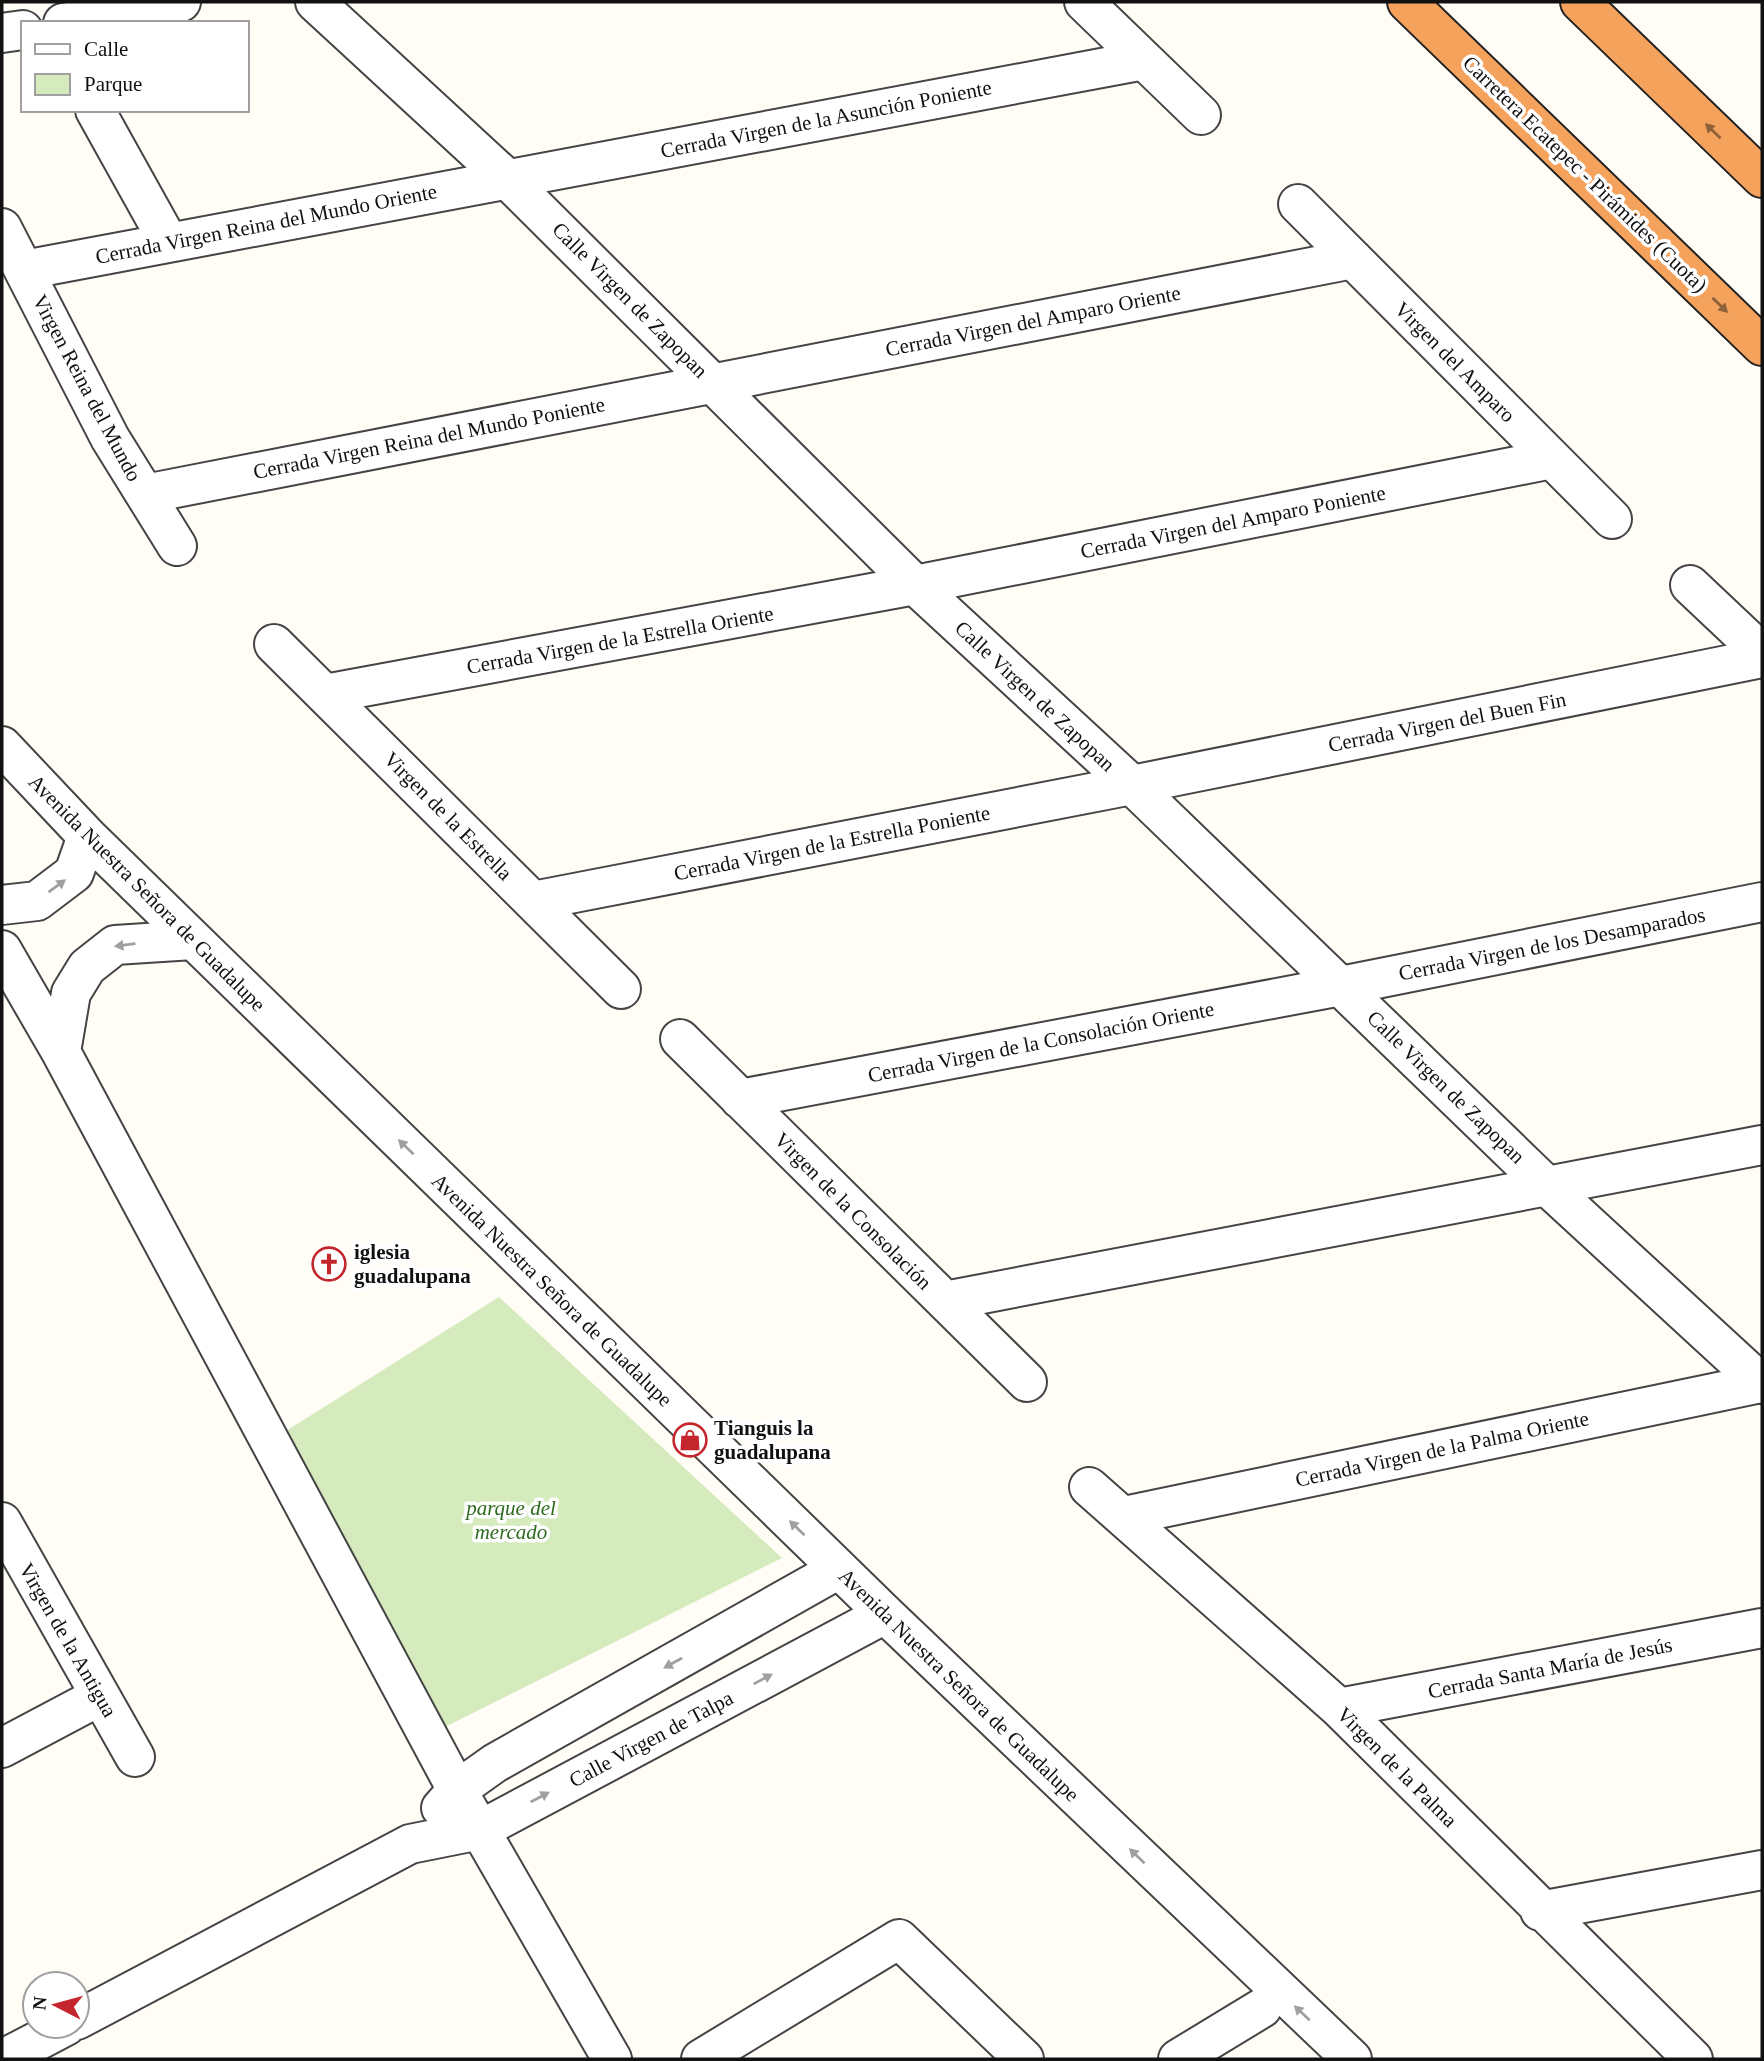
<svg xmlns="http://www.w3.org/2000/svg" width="1764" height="2061" font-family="Georgia,serif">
  <rect width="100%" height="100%" fill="#fffdf5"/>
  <path fill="#d5ebbd" d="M 499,1297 L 782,1558 L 445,1727 L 286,1431 Z"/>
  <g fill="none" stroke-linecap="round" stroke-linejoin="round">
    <defs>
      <path id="minor" d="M 315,2 L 507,179 L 915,585 L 1132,785 L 1549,1188 L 1762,1384
        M 1084,2 L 1201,115
        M 63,23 L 181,2
        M 2,33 L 23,30
        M 95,110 L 169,243
        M 1298,204 L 1612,519
        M 2,228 L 110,438 L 177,546
        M 24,270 L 1144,60
        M 145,494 L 1353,259
        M 1690,585 L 1762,653
        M 274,644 L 621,989
        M 325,694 L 915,585 L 1552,459
        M 2,746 L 87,836 L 885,1614 L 1352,2059
        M 533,901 L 1132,785 L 1762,658
        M 2,905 L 37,901 L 74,873 L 87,836
        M 2,950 L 61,1052 L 457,1790 L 612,2059
        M 680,1039 L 1027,1382
        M 61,1052 L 71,993 L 87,967 L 115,945 L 193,940
        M 740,1099 L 1341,986 L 1762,902
        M 945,1301 L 1762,1145
        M 1089,1487 L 1339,1708 L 1693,2059
        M 1124,1516 L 1761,1383
        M 2,1522 L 135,1757
        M 1339,1708 L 1762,1628
        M 2,1748 L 100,1696
        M 441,1808 L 457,1790 L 495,1763 L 839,1569
        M 1540,1911 L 1762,1870
        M 77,2020 L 410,1844 L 480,1830 L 885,1614
        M 3,2059 L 66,2026
        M 701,2059 L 899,1939 L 1024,2059
        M 1178,2059 L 1262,2008"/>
      <path id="highway" d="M 1407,2 L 1762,346
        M 1580,2 L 1762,178"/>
    </defs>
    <use href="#minor" stroke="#444" stroke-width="42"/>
    <use href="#highway" stroke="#222" stroke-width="42"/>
    <use href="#minor" stroke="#fff" stroke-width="38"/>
    <use href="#highway" stroke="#f5a25d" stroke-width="38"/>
  </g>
  <defs><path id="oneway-solid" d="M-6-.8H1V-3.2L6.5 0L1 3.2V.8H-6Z" transform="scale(1.75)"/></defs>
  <g fill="#8e613b">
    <use href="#oneway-solid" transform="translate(1713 131) rotate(-136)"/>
    <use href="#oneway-solid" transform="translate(1720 305) rotate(44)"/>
  </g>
  <g fill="#a0a0a0">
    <use href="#oneway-solid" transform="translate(57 886) rotate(-36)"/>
    <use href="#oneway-solid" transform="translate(125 945) rotate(173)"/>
    <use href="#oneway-solid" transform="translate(406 1147) rotate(-136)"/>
    <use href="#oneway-solid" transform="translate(797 1528) rotate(-136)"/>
    <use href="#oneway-solid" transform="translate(673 1663) rotate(151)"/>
    <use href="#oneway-solid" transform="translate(763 1679) rotate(-28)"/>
    <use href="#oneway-solid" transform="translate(540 1797) rotate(-28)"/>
    <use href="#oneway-solid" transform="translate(1137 1856) rotate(-136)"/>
    <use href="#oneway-solid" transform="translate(1302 2013) rotate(-137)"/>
  </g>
  <defs>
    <symbol id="church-ring" viewBox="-11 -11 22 22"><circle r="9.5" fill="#fff" stroke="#c4262e" stroke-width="1.5"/><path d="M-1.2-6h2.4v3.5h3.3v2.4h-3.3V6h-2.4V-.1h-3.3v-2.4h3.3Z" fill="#c4262e"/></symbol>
    <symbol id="shop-ring" viewBox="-11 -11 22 22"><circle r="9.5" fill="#fff" stroke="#c4262e" stroke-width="1.5"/><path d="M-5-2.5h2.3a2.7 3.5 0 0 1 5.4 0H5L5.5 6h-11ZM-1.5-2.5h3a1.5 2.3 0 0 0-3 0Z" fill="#c4262e"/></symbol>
  </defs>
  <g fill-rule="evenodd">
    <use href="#church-ring" x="310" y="1245" width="38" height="38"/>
    <use href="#shop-ring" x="671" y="1421" width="38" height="38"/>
  </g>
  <g text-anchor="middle" stroke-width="7" stroke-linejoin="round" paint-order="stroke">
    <g font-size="21" fill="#111" stroke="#fff">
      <text transform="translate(826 119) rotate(-11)" y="7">Cerrada Virgen de la Asunción Poniente</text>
      <text transform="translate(1585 174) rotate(44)" y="7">Carretera Ecatepec - Pirámides (Cuota)</text>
      <text transform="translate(266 224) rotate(-11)" y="7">Cerrada Virgen Reina del Mundo Oriente</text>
      <text transform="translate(630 300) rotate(45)" y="7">Calle Virgen de Zapopan</text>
      <text transform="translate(1033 321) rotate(-11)" y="7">Cerrada Virgen del Amparo Oriente</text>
      <text transform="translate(1455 362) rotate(45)" y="7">Virgen del Amparo</text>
      <text transform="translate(87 388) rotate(62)" y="7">Virgen Reina del Mundo</text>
      <text transform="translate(429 438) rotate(-11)" y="7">Cerrada Virgen Reina del Mundo Poniente</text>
      <text transform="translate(1233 522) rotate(-11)" y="7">Cerrada Virgen del Amparo Poniente</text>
      <text transform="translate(620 640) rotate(-10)" y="7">Cerrada Virgen de la Estrella Oriente</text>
      <text transform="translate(1035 696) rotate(43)" y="7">Calle Virgen de Zapopan</text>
      <text transform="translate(1447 722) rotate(-11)" y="7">Cerrada Virgen del Buen Fin</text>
      <text transform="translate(448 816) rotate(45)" y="7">Virgen de la Estrella</text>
      <text transform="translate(832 843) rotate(-11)" y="7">Cerrada Virgen de la Estrella Poniente</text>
      <text transform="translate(147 893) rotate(45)" y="7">Avenida Nuestra Señora de Guadalupe</text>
      <text transform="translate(1552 944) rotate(-11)" y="7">Cerrada Virgen de los Desamparados</text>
      <text transform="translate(1041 1042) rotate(-11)" y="7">Cerrada Virgen de la Consolación Oriente</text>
      <text transform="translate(1446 1087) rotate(44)" y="7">Calle Virgen de Zapopan</text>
      <text transform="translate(853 1211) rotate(45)" y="7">Virgen de la Consolación</text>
      <text transform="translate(552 1290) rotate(44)" y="7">Avenida Nuestra Señora de Guadalupe</text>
      <text transform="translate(1442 1449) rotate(-12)" y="7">Cerrada Virgen de la Palma Oriente</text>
      <text transform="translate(68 1640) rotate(60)" y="7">Virgen de la Antigua</text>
      <text transform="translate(1550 1668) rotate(-11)" y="7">Cerrada Santa María de Jesús</text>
      <text transform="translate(959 1685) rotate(44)" y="7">Avenida Nuestra Señora de Guadalupe</text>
      <text transform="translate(651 1739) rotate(-28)" y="7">Calle Virgen de Talpa</text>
      <text transform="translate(1397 1767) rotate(45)" y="7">Virgen de la Palma</text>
    </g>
    <g font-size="21" font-weight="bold" fill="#111" stroke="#fff" text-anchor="start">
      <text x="354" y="1259">iglesia<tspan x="354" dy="24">guadalupana</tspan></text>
      <text x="714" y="1435">Tianguis la<tspan x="714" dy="24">guadalupana</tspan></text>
    </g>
    <g font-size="21" font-style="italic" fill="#2f6b1f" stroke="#fff">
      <text x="511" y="1515">parque del<tspan x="511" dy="24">mercado</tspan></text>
    </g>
  </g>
  <rect width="1764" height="2061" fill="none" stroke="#111111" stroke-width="7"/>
  <rect x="21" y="21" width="228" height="91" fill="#ffffff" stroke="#a0a0a0" stroke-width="2"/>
  <rect x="35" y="44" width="35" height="10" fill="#ffffff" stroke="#a0a0a0" stroke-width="2"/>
  <text x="84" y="56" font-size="21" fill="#111111">Calle</text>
  <rect x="35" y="74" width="35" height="21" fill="#d5ebbd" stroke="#a0a0a0" stroke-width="2"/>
  <text x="84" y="91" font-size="21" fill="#111111">Parque</text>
  <g transform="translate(56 2005) rotate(276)"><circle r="33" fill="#ffffff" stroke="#a0a0a0" stroke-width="2"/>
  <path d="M0-5L12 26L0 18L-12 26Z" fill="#c4262e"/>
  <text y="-10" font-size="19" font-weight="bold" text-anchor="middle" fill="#111111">N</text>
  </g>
</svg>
